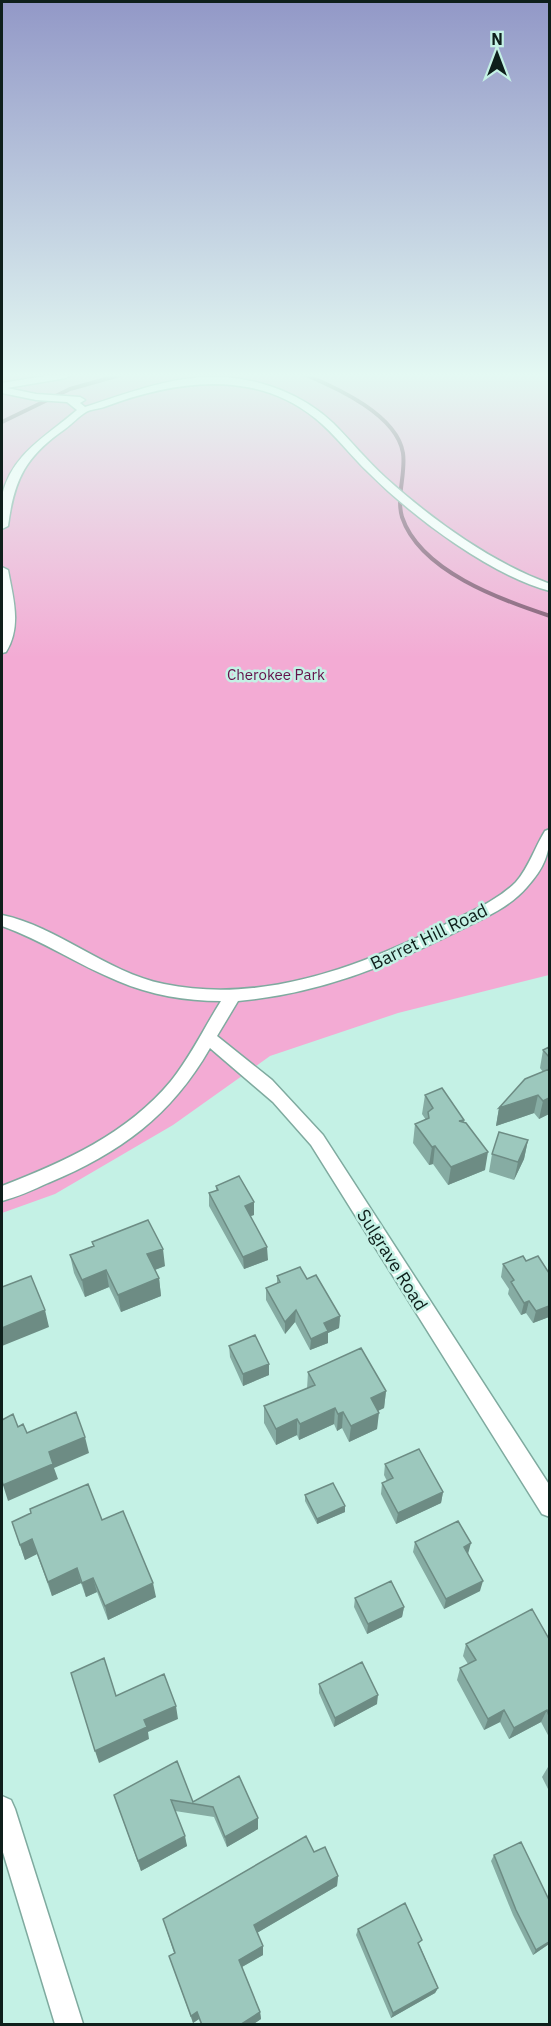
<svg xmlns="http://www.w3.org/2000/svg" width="551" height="2026" font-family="'IBM Plex Sans',sans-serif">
  <rect width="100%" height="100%" fill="#c4f1e5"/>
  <path fill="#f3abd4" d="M 2,375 L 549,375 L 549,975 L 398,1013 L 270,1056 L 173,1125 L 55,1194 L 2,1213 Z"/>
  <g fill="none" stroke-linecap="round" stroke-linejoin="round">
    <path stroke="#815671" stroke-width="4" d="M 306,375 C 337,388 397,415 403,453 C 406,474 396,496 402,517 C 420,571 501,600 550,616
      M 2,422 L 70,389 L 120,375"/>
    <defs>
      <path id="minor" d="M 51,375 L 71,375 L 66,378 L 7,388 L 36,394 L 80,397 L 85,400 L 80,403 L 85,407 C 129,393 174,375 222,377 C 262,379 303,395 333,423 C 351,441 367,461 386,478 C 434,521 489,561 550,584 L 550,591 C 490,575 413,517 369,473 C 350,455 335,434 315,418 C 253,368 173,381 104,407 C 98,409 91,409 86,412 C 79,416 72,424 65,429 C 26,456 14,479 8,526 L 2,529 C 2,519 0,507 2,496 C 11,454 47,436 77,410 L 67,402 L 36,400 L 2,393 L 2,383 Z
        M 2,567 L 8,570 C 13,598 22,626 6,652 L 2,653 Z
        M 550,829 C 550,854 544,868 527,887 C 509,908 482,919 458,931 C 388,966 317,994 238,1001 L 217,1036 L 272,1080 L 323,1135 L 550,1486 L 550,1517 L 542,1514 L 311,1145 L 273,1102 L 210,1048 C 171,1116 120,1153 48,1183 C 33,1190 17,1197 2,1201 L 2,1186 C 64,1162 127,1134 171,1081 C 191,1056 204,1028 221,1001 C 185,1001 151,995 118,981 C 78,965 42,940 2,926 L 2,915 C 59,927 105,972 164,984 C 261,1004 356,968 442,926 C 467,913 496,902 516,882 C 529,867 535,847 545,831 Z
        M 2,1796 L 11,1800 L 15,1809 L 83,2024 L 55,2024 L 2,1849 Z"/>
    </defs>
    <use href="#minor" stroke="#7faa9f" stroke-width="3"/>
    <use href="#minor" fill="#fff" fill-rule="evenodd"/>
  </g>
  <path fill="#86aca3" d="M 549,1047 L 549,1114 L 539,1119 L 534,1113 L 496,1126 L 499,1108 L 543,1072 L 540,1068 L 543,1050 Z
    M 425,1095 L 464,1120 L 464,1122 L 485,1170 L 448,1185 L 433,1164 L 429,1165 L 413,1143 L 415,1124 L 426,1120 L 422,1114 Z
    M 528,1140 L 524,1159 L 514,1180 L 489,1172 L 492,1154 Z
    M 216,1186 L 254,1215 L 250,1216 L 268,1260 L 244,1269 L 209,1206 L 209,1193 L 216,1191 Z
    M 92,1242 L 165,1266 L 155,1270 L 159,1278 L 161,1296 L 121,1312 L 109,1287 L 85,1297 L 74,1273 L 70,1255 L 93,1246 Z
    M 526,1261 L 549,1273 L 549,1318 L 549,1317 L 533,1323 L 526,1313 L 521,1315 L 508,1294 L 509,1289 L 501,1277 L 503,1264 Z
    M 277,1276 L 307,1279 L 340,1316 L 339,1328 L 328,1333 L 328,1343 L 310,1350 L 295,1322 L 285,1334 L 266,1300 L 266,1288 L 277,1284 Z
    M 229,1346 L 269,1364 L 269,1375 L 243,1386 L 230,1357 Z
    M 308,1372 L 386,1391 L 384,1408 L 378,1411 L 377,1429 L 349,1442 L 342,1428 L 337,1431 L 334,1424 L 299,1440 L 297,1435 L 276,1445 L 264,1423 L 264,1406 L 307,1389 Z
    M 385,1464 L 443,1492 L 441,1503 L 396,1524 L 381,1494 L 382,1483 L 387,1481 L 384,1475 Z
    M 305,1495 L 345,1506 L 345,1512 L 317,1524 L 305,1501 Z
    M 102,1520 L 156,1597 L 108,1620 L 97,1592 L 86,1597 L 81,1583 L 52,1596 L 37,1554 L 25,1560 L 12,1522 Z
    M 415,1542 L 468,1554 L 480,1591 L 444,1609 L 413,1552 Z
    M 355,1598 L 404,1607 L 402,1617 L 367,1634 L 354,1607 Z
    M 549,1639 L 549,1737 L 541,1722 L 509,1739 L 500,1722 L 484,1730 L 457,1680 L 460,1668 L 468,1664 L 463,1656 L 466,1644 Z
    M 319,1684 L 377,1704 L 334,1727 L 319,1693 Z
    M 549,1766 L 549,1791 L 542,1777 L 548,1767 Z
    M 239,1776 L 258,1829 L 227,1847 L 214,1817 L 175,1811 L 187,1846 L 141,1871 L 114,1795 L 193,1802 Z
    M 314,1852 L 338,1876 L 337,1886 L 257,1933 L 263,1955 L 242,1967 L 260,2012 L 261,2019 L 252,2025 L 201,2025 L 199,2019 L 193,2023 L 169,1956 L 174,1953 L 163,1919 Z
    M 494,1855 L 549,1944 L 533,1955 L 513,1915 L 491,1861 Z
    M 358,1929 L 420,1946 L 438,1988 L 435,1993 L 391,2018 L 356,1935 Z"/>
  <path fill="#6d8c84" d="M 538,1095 L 534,1113 L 496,1126 L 499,1108 Z
    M 549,1098 L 549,1114 L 539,1119 L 543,1101 Z
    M 528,1140 L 524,1159 L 514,1180 L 518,1162 Z
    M 435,1146 L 433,1164 L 429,1165 L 432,1147 Z
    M 488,1152 L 485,1170 L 448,1185 L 451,1167 Z
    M 254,1202 L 254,1215 L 245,1218 L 245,1206 Z
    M 267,1247 L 268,1260 L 244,1269 L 243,1257 Z
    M 163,1249 L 165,1266 L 149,1272 L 147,1254 Z
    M 106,1270 L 109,1287 L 85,1297 L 82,1280 Z
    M 159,1278 L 161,1296 L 121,1312 L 118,1295 Z
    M 529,1301 L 526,1313 L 521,1315 L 524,1303 Z
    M 549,1306 L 549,1317 L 533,1323 L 536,1311 Z
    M 45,1310 L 49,1327 L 2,1346 L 2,1328 Z
    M 296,1310 L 295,1322 L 285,1334 L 285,1322 Z
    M 340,1316 L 339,1328 L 328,1333 L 328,1343 L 310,1350 L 311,1339 L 324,1323 Z
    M 269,1364 L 269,1375 L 243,1386 L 243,1374 Z
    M 386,1391 L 384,1408 L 369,1415 L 371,1398 Z
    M 335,1408 L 334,1424 L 299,1440 L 300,1424 Z
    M 343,1412 L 342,1428 L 337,1431 L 338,1414 Z
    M 379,1413 L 377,1429 L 349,1442 L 351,1426 Z
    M 297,1419 L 297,1435 L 276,1445 L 276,1429 Z
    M 85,1437 L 89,1453 L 54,1468 L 58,1479 L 8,1501 L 3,1485 L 49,1452 Z
    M 443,1492 L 441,1503 L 396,1524 L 398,1513 Z
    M 345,1506 L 345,1512 L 317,1524 L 317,1519 Z
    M 32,1539 L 37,1554 L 25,1560 L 20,1545 Z
    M 471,1543 L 468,1554 L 461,1558 L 464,1547 Z
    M 77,1568 L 81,1583 L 52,1596 L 48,1582 Z
    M 93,1578 L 97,1592 L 86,1597 L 82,1583 Z
    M 483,1581 L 480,1591 L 444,1609 L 446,1599 Z
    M 153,1583 L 156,1597 L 108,1620 L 105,1606 Z
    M 404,1607 L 402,1617 L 367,1634 L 368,1624 Z
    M 378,1695 L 377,1704 L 334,1727 L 335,1718 Z
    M 176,1706 L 178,1719 L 148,1732 L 149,1739 L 99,1763 L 95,1751 L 144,1720 Z
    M 504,1710 L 500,1722 L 484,1730 L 488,1719 Z
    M 547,1710 L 541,1722 L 509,1739 L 514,1728 Z
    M 258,1818 L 258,1829 L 227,1847 L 225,1837 Z
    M 185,1836 L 187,1846 L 141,1871 L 138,1861 Z
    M 338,1876 L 337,1886 L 255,1934 L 254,1925 Z
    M 549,1942 L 549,1944 L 533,1955 L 536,1950 Z
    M 263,1946 L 263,1955 L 240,1968 L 239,1960 Z
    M 438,1988 L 435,1993 L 391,2018 L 393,2013 Z
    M 197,2012 L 199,2019 L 193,2023 L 191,2016 Z
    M 260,2012 L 261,2019 L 252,2025 L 240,2025 Z"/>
  <path fill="#9cc8bd" stroke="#6d8c84" stroke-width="1.5" d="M 549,1047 L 549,1057 L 543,1050 Z
    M 549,1069 L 549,1098 L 543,1101 L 538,1095 L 499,1108 L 525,1079 Z
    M 442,1088 L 464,1120 L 459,1121 L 466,1123 L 488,1152 L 451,1167 L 435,1146 L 432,1147 L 415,1124 L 429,1118 L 428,1112 L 433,1108 L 425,1095 Z
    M 499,1132 L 528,1140 L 518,1162 L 492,1154 Z
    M 239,1176 L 254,1202 L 245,1206 L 267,1247 L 243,1257 L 209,1193 L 218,1190 L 216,1186 Z
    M 148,1220 L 163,1249 L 147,1254 L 159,1278 L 118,1295 L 106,1270 L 82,1280 L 70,1255 L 94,1246 L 92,1242 Z
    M 523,1256 L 526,1261 L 538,1256 L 549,1273 L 549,1306 L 536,1311 L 529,1301 L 524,1303 L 511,1282 L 514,1280 L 503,1264 Z
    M 300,1267 L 307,1279 L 316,1275 L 340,1316 L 324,1323 L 328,1331 L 311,1339 L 296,1310 L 285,1322 L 266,1288 L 280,1282 L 277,1276 Z
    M 31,1276 L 45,1310 L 2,1328 L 2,1287 Z
    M 255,1335 L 269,1364 L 243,1374 L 229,1346 Z
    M 361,1348 L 386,1391 L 371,1398 L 379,1413 L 351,1426 L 343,1412 L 338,1414 L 335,1408 L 300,1424 L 297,1419 L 276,1429 L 264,1406 L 315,1385 L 308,1372 Z
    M 76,1412 L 85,1437 L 49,1452 L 53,1464 L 3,1485 L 2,1481 L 2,1420 L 13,1414 L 18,1427 L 23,1424 L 27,1433 Z
    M 419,1449 L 443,1492 L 398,1513 L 382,1483 L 393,1478 L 385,1464 Z
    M 333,1483 L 345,1506 L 317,1519 L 305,1495 Z
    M 88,1484 L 102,1520 L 123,1511 L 153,1583 L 105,1606 L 93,1578 L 82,1583 L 77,1568 L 48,1582 L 32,1539 L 20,1545 L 12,1522 L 31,1513 L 30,1509 Z
    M 458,1521 L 471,1543 L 464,1547 L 483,1581 L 446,1599 L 415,1542 Z
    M 391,1581 L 404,1607 L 368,1624 L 355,1598 Z
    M 532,1609 L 549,1639 L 549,1716 L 547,1710 L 514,1728 L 504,1710 L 488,1719 L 460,1668 L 476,1660 L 466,1644 Z
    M 104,1658 L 116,1696 L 164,1674 L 176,1706 L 144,1720 L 147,1727 L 95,1751 L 71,1673 Z
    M 362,1662 L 378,1695 L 335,1718 L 319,1684 Z
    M 177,1761 L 193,1802 L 239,1776 L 258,1818 L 225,1837 L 213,1807 L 171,1800 L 185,1836 L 138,1861 L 114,1795 Z
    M 306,1836 L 314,1852 L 325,1847 L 338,1876 L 254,1925 L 263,1946 L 239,1960 L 260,2012 L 240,2025 L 202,2025 L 197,2012 L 191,2016 L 169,1956 L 175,1953 L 163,1919 Z
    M 521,1842 L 549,1900 L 549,1942 L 536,1950 L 516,1910 L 494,1855 Z
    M 405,1903 L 422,1940 L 418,1943 L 438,1988 L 393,2013 L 358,1929 Z"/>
  <linearGradient id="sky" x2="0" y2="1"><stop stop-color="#9298c7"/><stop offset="0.57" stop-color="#e4f9f3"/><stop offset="1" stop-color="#e4f9f3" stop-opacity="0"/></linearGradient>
  <rect width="551" height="658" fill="url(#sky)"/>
  <g text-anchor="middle" stroke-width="5" stroke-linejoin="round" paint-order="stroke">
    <g font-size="15" fill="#64114a" stroke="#c4f1e5">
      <text x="276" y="680">Cherokee Park</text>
    </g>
    <g font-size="18" fill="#0e1f1b" stroke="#c4f1e5">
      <text transform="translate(429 937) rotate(-26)" y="6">Barret Hill Road</text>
      <text transform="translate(392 1260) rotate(58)" y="6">Sulgrave Road</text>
    </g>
  </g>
  <rect width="551" height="2026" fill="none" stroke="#0e1f1b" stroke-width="6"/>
  <g transform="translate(497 54)" stroke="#c4f1e5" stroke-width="4.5" paint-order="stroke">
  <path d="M0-4.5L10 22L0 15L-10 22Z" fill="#0e1f1b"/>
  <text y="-9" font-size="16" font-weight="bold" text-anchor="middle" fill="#0e1f1b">N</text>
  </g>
</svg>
